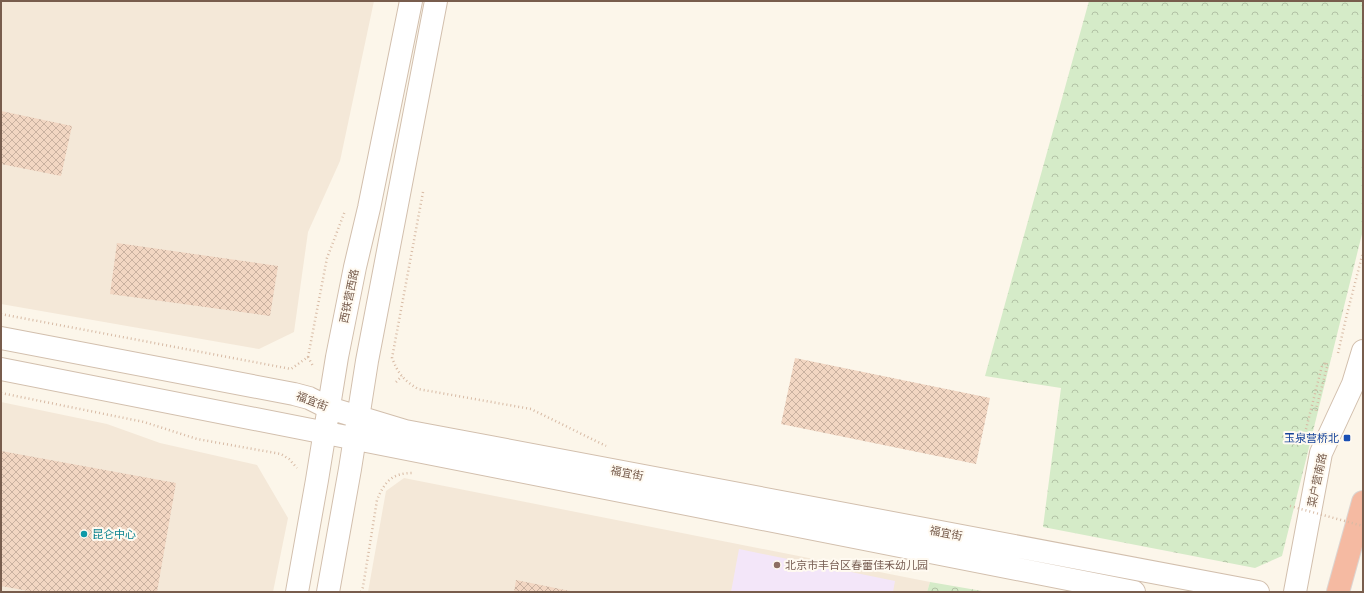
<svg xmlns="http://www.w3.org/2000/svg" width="1364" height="593" font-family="'Archivo Narrow','Noto Sans SC',sans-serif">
  <defs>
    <pattern id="park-crowns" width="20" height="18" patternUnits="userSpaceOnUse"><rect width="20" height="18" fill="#d5ebc8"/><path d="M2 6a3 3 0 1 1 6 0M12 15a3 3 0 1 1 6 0" fill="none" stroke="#b2c2a5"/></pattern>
    <pattern id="building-cross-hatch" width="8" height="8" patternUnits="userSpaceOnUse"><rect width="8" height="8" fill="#f2d6c2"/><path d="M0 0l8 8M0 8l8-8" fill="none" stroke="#c9b1a0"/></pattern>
  </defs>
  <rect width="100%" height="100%" fill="#fcf6ea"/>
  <path fill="#f4e8d8" d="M 1,1 L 374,1 L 340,161 L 308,232 L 294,332 L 259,349 L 1,304 Z
    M 1,402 L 107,424 L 160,443 L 257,465 L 288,518 L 273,592 L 1,592 Z
    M 404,478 L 930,582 L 927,592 L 368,592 L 386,491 Z"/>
  <path fill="#f3e6f9" d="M 739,549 L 895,581 L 893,592 L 731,592 Z"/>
  <path fill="url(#park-crowns)" d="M 1089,1 L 1363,1 L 1363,230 L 1282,556 L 1255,568 L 1043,527 L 1061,388 L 985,376 Z
    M 930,582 L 988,592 L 927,592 Z"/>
  <path fill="url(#building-cross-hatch)" d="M 1,111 L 72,126 L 61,176 L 1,164 Z
    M 117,243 L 278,266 L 270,316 L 110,294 Z
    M 795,358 L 990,398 L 976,464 L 781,424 Z
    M 1,451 L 176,483 L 157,592 L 34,592 L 1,586 Z
    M 516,580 L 570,591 L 570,592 L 514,592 Z"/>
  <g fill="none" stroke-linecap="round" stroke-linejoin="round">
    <defs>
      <path id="secondary" d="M 1,338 L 294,394 L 309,398 L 329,408 L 405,431 L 1258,592
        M 1,369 L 1134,592
        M 297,592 L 317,480 L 337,357 L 355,267 L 369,208 L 411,1
        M 328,592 L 350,469 L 367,361 L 436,1
        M 1295,592 L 1321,453 L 1353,384 L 1363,351"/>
      <path id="highway" d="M 1338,592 L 1363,502"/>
    </defs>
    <use href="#secondary" stroke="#d2bfad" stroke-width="24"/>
    <use href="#highway" stroke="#dcd5d1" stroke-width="24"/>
    <path stroke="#d7baa4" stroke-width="2.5" stroke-dasharray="1 3" stroke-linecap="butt" d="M 423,192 L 392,358 C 398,373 403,380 418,389 L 531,409 L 606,446
      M 1,314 L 291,369 L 308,357 L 327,258 L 345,211
      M 1338,353 L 1347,314 L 1363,252
      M 308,357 L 313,366
      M 396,382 L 402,376
      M 1,393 L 144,422 L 197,439 L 281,454 L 289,459 L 297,468
      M 1305,433 L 1322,366 L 1326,362 L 1327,367 L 1315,413
      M 361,592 L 363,587 L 377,500 C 385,481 392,473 413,473"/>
    <use href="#secondary" stroke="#fff" stroke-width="22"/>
    <use href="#highway" stroke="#f5baa2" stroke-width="22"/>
    <path stroke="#d7baa4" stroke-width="2.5" stroke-dasharray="1 3" stroke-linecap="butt" d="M 1290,506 L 1363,526"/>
  </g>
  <rect fill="#1a4fb4" stroke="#fffaf1" stroke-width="1.5" x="1343" y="434" width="8" height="8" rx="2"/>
  <circle fill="#0f9aa8" stroke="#fffaf1" stroke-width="1.5" cx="84" cy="534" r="4"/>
  <circle fill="#8d6e63" stroke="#fffaf1" stroke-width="1.5" cx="777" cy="565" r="4"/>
  <g text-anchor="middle" stroke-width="4" stroke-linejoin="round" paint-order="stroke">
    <g font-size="11" fill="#785d4d" stroke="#fffaf1">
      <text transform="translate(349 296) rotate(-78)" y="4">西铁营西路</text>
      <text transform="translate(312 401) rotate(21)" y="4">福宜街</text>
      <text transform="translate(627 473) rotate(11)" y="4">福宜街</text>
      <text transform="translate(1317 480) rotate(-78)" y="4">菜户营南路</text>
      <text transform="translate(946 533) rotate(11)" y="4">福宜街</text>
    </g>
    <g font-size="11" fill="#164399" stroke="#fffaf1" text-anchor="end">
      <text x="1339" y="442">玉泉营桥北</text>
    </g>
    <g font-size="11" fill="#0d838f" stroke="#fffaf1" text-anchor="start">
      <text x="92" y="538">昆仑中心</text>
    </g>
    <g font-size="11" fill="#785e54" stroke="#fffaf1" text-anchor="start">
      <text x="785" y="569">北京市丰台区春蕾佳禾幼儿园</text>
    </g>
  </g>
  <rect width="1364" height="593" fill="none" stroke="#785d4d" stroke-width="4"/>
</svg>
